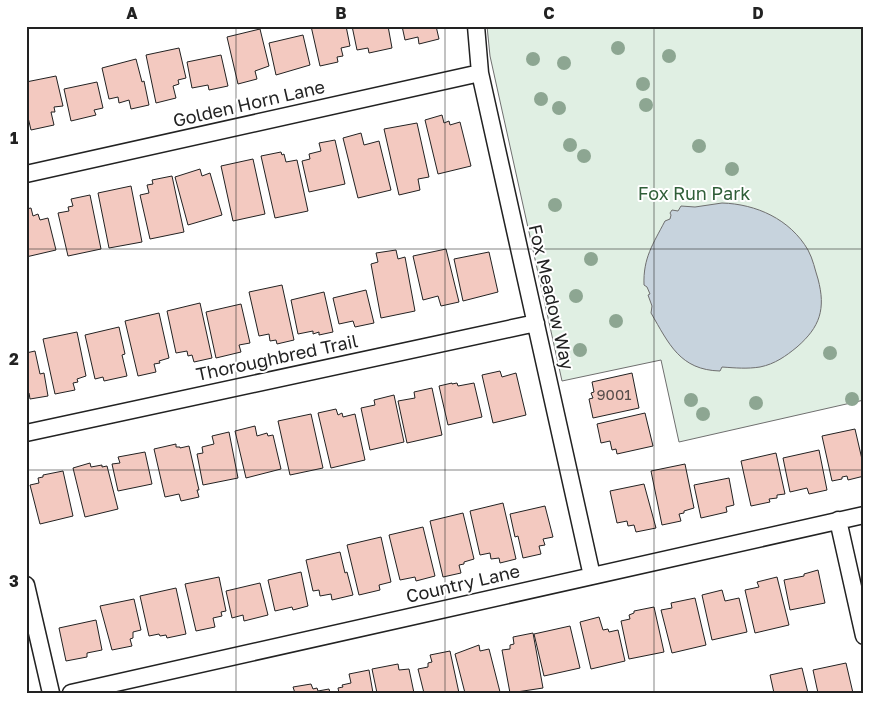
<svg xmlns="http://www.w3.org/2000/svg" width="890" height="719" font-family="'Golos Text',sans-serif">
  <rect width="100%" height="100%" fill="#fff"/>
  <path fill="#e0efe3" stroke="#6f6f6f" d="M 487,26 L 864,26 L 864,400 L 679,442 L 661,360 L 562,381 L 490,56 Z"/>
  <path fill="#c7d3dd" stroke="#6f6f6f" d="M 722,203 C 756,204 790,219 808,250 C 813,259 815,270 818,279 C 826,309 820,327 797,347 C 786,356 775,364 760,367 C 747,369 736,368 722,367 L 720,371 C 680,370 669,344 651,313 L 652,306 L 648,295 L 650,294 L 647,287 L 644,285 C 643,258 653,244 665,221 L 670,219 L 671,215 L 670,213 L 672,210 L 678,211 L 681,206 L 695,207 Z"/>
  <path fill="#f3c9c0" stroke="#222" d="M 311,26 L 346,26 L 350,46 L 341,48 L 343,56 L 337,57 L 338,62 L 320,66 Z
    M 352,26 L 388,26 L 392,48 L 369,53 L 368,48 L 357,50 Z
    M 402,26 L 436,26 L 439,39 L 419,44 L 418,37 L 405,40 Z
    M 260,29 L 269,66 L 255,71 L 257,79 L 238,84 L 227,37 Z
    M 303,35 L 310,65 L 276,75 L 269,43 Z
    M 179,48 L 186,78 L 178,80 L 179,84 L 173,86 L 176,98 L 156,103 L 146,55 Z
    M 221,55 L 228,86 L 209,90 L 208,85 L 192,88 L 187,62 Z
    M 136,59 L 142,82 L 144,81 L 149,105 L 131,109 L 129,100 L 119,103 L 118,97 L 109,99 L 102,68 Z
    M 56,76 L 63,106 L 54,107 L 55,112 L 51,112 L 54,125 L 31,130 L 26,109 L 26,82 Z
    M 97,82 L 103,108 L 94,110 L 96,115 L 71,121 L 64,89 Z
    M 442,115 L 444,123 L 449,121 L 450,125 L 460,122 L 471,166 L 438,174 L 425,120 Z
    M 417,123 L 429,177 L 418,179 L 420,190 L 399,195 L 384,129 Z
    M 361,133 L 364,145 L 379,141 L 391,190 L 358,198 L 343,138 Z
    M 335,140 L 345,184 L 309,192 L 302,161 L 310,159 L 309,154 L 321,151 L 319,143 Z
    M 281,152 L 282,155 L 284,154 L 286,162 L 297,160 L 308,211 L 275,218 L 261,156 Z
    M 253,159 L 265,214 L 233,221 L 221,166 Z
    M 200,169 L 202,176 L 210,173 L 222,215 L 188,225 L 175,177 Z
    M 172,176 L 184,232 L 150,239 L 140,195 L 149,193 L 147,185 L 153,184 L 152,180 Z
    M 131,186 L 142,242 L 109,248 L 98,193 Z
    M 90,195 L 101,249 L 68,256 L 58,213 L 69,211 L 68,207 L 73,206 L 71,199 Z
    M 31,208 L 33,216 L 38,214 L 40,220 L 48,218 L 56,250 L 26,257 L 26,209 Z
    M 446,249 L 459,302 L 441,306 L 438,296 L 423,300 L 413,256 Z
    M 396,250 L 398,259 L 405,257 L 415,311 L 381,318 L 371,264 L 378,262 L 376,253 Z
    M 489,252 L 498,292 L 463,301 L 454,259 Z
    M 282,285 L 294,340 L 277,344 L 276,340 L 270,341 L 269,334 L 259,336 L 249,292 Z
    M 366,290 L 374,323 L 355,327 L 353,321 L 339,324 L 333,298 Z
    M 324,292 L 333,332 L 319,335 L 319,332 L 313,334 L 313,331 L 298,334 L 291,300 Z
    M 200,303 L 212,358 L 194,362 L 192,355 L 188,356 L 187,351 L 176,353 L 167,311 Z
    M 241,304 L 250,343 L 239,345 L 241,352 L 216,358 L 206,312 Z
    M 159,313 L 169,358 L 159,361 L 160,363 L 154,364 L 156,372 L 138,376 L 125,321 Z
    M 119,327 L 125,354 L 122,355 L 127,376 L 104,381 L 103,377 L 95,379 L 85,335 Z
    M 77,332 L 86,376 L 77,379 L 78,382 L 73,383 L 75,390 L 55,394 L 43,339 Z
    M 35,351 L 40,374 L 44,373 L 48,396 L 30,399 L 29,393 L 26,393 L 26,353 Z
    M 500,371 L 502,377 L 516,373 L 526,415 L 493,423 L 482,375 Z
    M 632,373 L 639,408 L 593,418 L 589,399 L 593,398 L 591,393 L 594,392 L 592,382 Z
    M 452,383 L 452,384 L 457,383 L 458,386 L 474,383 L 482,417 L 448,425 L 439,386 Z
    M 432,388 L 442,435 L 407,443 L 398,401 L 415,398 L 414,392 Z
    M 394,395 L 404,442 L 370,450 L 361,408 L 375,405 L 374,400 Z
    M 336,409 L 338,415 L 342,413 L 343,417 L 355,414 L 365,460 L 331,468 L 318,413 Z
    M 645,413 L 653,446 L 617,454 L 616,449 L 612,450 L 610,441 L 601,443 L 597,424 Z
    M 311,414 L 323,468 L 290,475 L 278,421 Z
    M 255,426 L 257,436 L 267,433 L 268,436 L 273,435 L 281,469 L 246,478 L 235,431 Z
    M 855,429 L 864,468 L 864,476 L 848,480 L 847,476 L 842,477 L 842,479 L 832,481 L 822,436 Z
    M 229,432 L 238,478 L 203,485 L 197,454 L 203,453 L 202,447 L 214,444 L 212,436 Z
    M 176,444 L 176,447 L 180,447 L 180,448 L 189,446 L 199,490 L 197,490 L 199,497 L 181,501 L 179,494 L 165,497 L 154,449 Z
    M 819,450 L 827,490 L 809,494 L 807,488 L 790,492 L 783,458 Z
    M 145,452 L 152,484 L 118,491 L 112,464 L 120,463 L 118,457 Z
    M 776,453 L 785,494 L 777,495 L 777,498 L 769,499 L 770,502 L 751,506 L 741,461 Z
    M 90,463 L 91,467 L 102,465 L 102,467 L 107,466 L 118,509 L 85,517 L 73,468 Z
    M 685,464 L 694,508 L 684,511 L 684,513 L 679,514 L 681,521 L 662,525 L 651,471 Z
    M 63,471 L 73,516 L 40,524 L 30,485 L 39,483 L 38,478 L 43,477 L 43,475 Z
    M 729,478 L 734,505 L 726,507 L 727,512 L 701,518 L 694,485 Z
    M 644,484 L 656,528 L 636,532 L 634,525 L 628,526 L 627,521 L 617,523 L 610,491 Z
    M 503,503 L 516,559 L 500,563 L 499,558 L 491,559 L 490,553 L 480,555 L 470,511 Z
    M 545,506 L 553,537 L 543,539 L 545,545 L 539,546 L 541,554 L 523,558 L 518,536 L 515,537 L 510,514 Z
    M 463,513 L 474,559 L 464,562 L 464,564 L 459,565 L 461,573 L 443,577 L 430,521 Z
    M 423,527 L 435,576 L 416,581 L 415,577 L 400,580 L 389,535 Z
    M 381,537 L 391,582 L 379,585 L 380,590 L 359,595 L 347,545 Z
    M 340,552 L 345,573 L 347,572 L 353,595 L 332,600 L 331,594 L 320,596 L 319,590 L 313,591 L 306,560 Z
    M 818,570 L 825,603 L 790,610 L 784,580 L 804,576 L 804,574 Z
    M 301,572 L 308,606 L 293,610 L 292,607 L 275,611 L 268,580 Z
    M 219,577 L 226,611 L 221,612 L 222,616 L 213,618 L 215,627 L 196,631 L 185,584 Z
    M 777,577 L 789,625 L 755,633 L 745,590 L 759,587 L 757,582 Z
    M 260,583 L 268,615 L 244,621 L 243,615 L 232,618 L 226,591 Z
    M 176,588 L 186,634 L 167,638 L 166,635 L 160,636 L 159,634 L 149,636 L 140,596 Z
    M 722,590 L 725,601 L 739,598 L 747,632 L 712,640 L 702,595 Z
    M 695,598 L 706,645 L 672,653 L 661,610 L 672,608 L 671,603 Z
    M 134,599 L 141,630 L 133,632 L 133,638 L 130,639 L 132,646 L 112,650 L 100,606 Z
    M 654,607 L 664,652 L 629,659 L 621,621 L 630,619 L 629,615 L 634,613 L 634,611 Z
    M 599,617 L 603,630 L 608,629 L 609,632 L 618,630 L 625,661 L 591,669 L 580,622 Z
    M 96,620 L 102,650 L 87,653 L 87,657 L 66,661 L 59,628 Z
    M 570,626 L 580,668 L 544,676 L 534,634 Z
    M 533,633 L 543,688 L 510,693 L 502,650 L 510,649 L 510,645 L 514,644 L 513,637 Z
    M 479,645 L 480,651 L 489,649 L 500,692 L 465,693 L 455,654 Z
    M 450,651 L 459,693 L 424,693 L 418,669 L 428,667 L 428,663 L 432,662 L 430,655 Z
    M 846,663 L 853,693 L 818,693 L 813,670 Z
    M 398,664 L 399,670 L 409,669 L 414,693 L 377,693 L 372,669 Z
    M 802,668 L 808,693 L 774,693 L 770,675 Z
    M 369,670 L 373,693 L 339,693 L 338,688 L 343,687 L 342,685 L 351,683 L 349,674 Z
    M 311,684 L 313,689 L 317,688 L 318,691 L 329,689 L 330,693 L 295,693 L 293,687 Z"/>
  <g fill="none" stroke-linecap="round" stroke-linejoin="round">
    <defs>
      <path id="minor" d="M 476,26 L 480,73 L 592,576
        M 26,174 L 480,73
        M 26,433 L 536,323
        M 838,520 L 864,636
        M 26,585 L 51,693
        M 71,693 L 864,515"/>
    </defs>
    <use href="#minor" stroke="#222" stroke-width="19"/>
    <use href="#minor" stroke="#fff" stroke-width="16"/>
  </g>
  <g fill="#8da692">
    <circle cx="618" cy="48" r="7"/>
    <circle cx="669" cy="56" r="7"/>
    <circle cx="533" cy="59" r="7"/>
    <circle cx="564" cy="63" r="7"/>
    <circle cx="643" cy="84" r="7"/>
    <circle cx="541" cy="99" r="7"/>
    <circle cx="646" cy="105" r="7"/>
    <circle cx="559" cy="108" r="7"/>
    <circle cx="570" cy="145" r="7"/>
    <circle cx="699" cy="146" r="7"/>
    <circle cx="584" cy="156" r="7"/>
    <circle cx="732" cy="169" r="7"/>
    <circle cx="555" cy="205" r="7"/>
    <circle cx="591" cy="259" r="7"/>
    <circle cx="576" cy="296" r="7"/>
    <circle cx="616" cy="321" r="7"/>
    <circle cx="580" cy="350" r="7"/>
    <circle cx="830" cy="353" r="7"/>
    <circle cx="852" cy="399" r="7"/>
    <circle cx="691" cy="400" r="7"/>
    <circle cx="756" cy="403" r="7"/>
    <circle cx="703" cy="414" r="7"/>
  </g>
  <path fill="none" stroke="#222" stroke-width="1" stroke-opacity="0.55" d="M 236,26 L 236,693M 445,26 L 445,693M 654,26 L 654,693M 26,249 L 864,249M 26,470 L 864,470"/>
  <g text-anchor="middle" stroke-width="4" stroke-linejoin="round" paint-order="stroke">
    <g font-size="15" fill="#564c4a">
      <text x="614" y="400">9001</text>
    </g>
    <g font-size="18" fill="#222" stroke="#fff">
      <text transform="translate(249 104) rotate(-13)" y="6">Golden Horn Lane</text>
      <text transform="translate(551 297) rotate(77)" y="6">Fox Meadow Way</text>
      <text transform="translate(277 358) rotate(-12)" y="6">Thoroughbred Trail</text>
      <text transform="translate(463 584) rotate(-13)" y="6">Country Lane</text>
    </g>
    <g font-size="18" fill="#2f5e38" stroke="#fff">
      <text x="694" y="200">Fox Run Park</text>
    </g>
  </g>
  <rect width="890" height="719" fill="none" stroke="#ffffff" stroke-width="55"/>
  <rect x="28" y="28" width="834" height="664" fill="none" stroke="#222" stroke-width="2"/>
  <g font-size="16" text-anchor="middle" font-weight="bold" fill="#222">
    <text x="132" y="19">A</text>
    <text x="341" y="19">B</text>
    <text x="549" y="19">C</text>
    <text x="758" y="19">D</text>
    <text x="14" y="144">1</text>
    <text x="14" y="365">2</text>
    <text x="14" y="587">3</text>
  </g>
</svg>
